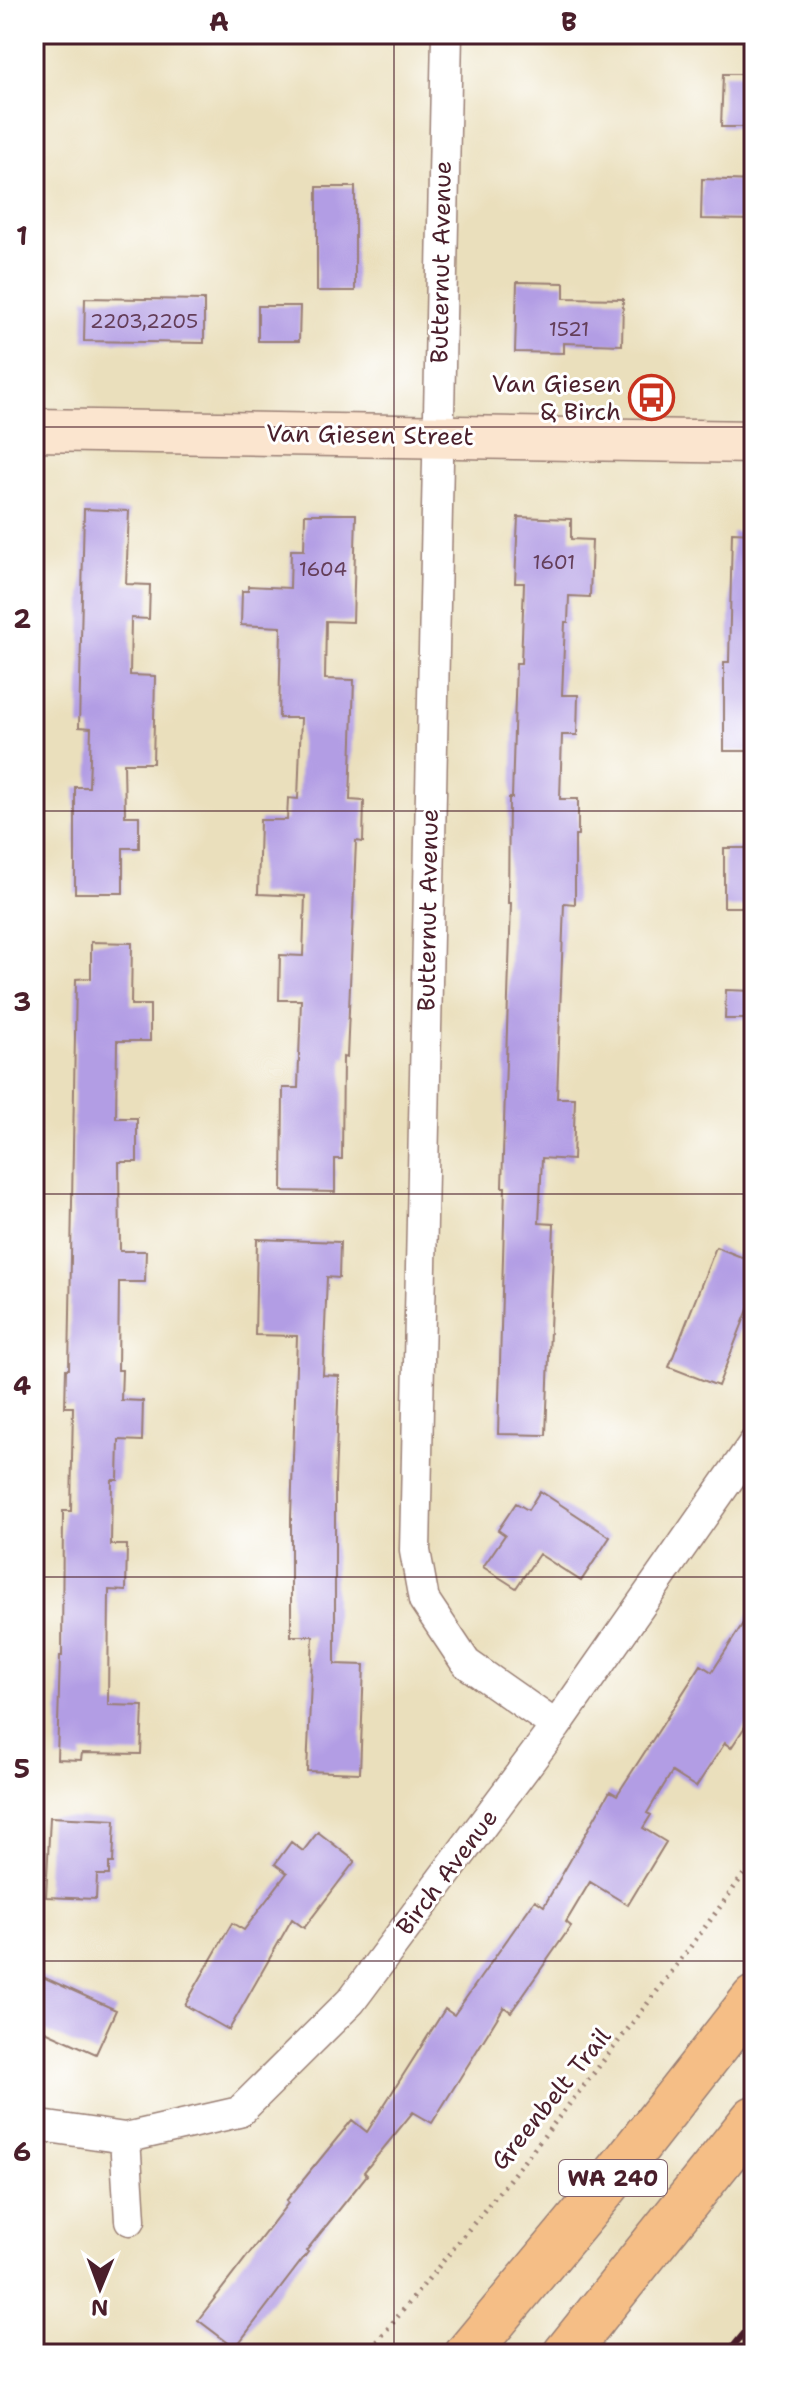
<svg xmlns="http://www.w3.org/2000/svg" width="788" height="2388" font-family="'Shantell Sans',sans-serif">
  <rect width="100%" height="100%" fill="#fff"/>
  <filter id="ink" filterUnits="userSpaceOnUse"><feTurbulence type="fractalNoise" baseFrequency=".0125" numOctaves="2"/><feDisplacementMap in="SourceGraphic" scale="16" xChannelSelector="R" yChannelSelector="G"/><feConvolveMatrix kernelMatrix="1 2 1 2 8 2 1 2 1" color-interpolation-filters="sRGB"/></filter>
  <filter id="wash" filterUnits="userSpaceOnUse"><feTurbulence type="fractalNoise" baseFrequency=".006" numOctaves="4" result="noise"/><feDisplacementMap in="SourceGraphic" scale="32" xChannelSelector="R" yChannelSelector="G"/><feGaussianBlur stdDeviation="1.8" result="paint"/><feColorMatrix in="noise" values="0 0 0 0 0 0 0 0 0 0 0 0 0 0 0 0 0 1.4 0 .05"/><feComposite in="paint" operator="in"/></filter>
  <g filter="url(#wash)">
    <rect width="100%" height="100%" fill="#eadfbc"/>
    <g id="blocks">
      <path fill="#b29de4" d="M 723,74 L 754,74 L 754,127 L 721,127 Z
        M 702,179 L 754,181 L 754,220 L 701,219 Z
        M 317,187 L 355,187 L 355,291 L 317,291 Z
        M 517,282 L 564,283 L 564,298 L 623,299 L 622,345 L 564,343 L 564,353 L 515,352 Z
        M 85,298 L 204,300 L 204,343 L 84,341 Z
        M 258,306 L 300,306 L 299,341 L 258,341 Z
        M 84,509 L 129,511 L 126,584 L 150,585 L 149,619 L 131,618 L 130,675 L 155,676 L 153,763 L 124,763 L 125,816 L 139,816 L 139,848 L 123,848 L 123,893 L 75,893 L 75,787 L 89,787 L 91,728 L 79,727 Z
        M 305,514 L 356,514 L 353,622 L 326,621 L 325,679 L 354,680 L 350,800 L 364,801 L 363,842 L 356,841 L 347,1058 L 343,1057 L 342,1159 L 335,1159 L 335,1192 L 282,1191 L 283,1088 L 298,1088 L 301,1000 L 279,1000 L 280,955 L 303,956 L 305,896 L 258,894 L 260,820 L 287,820 L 288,798 L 298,799 L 301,718 L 279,718 L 281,627 L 241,625 L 242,591 L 248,591 L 248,586 L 290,588 L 291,550 L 304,550 Z
        M 518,517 L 571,519 L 571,539 L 592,540 L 590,597 L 569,596 L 568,622 L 565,622 L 562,695 L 578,695 L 577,735 L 562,735 L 560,799 L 578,799 L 578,835 L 575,835 L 575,904 L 564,903 L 557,1098 L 575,1098 L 573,1160 L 542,1158 L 539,1223 L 554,1224 L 546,1435 L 498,1434 L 505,1187 L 502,1187 L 511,903 L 508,903 L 509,798 L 512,798 L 516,663 L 521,663 L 524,583 L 515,583 Z
        M 732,532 L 754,533 L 754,751 L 724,751 L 724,662 L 729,662 Z
        M 724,848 L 754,848 L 754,907 L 724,907 Z
        M 91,942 L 132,943 L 131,1005 L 150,1005 L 150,1041 L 117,1041 L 116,1118 L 137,1118 L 137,1162 L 119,1162 L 120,1251 L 146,1251 L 145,1282 L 119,1282 L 118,1370 L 122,1370 L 121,1400 L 143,1401 L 142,1441 L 119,1440 L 118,1480 L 112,1480 L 111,1545 L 127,1545 L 126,1591 L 109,1590 L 108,1705 L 143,1706 L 141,1754 L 82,1753 L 81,1760 L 57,1759 L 60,1656 L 62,1656 L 63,1511 L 71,1511 L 73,1407 L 65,1407 L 66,1369 L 69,1369 L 76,979 L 91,978 Z
        M 726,990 L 754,991 L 754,1019 L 725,1019 Z
        M 257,1239 L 340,1242 L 339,1278 L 327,1277 L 323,1375 L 339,1376 L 335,1482 L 335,1664 L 364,1665 L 360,1773 L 307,1771 L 313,1636 L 291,1636 L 291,1518 L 297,1336 L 255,1335 Z
        M 716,1247 L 754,1262 L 754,1294 L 718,1386 L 669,1367 Z
        M 540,1491 L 610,1537 L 581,1581 L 539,1554 L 516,1588 L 483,1567 L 505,1535 L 498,1530 L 516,1503 L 528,1510 Z
        M 754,1606 L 754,1713 L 731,1748 L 725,1743 L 696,1787 L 672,1772 L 647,1813 L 651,1815 L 643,1828 L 666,1842 L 628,1905 L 590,1882 L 566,1922 L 571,1926 L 511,2012 L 504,2007 L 432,2123 L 413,2112 L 364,2172 L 367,2175 L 306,2251 L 308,2252 L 235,2348 L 198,2320 L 288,2203 L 286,2201 L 352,2120 L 367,2132 L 445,2009 L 454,2015 L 535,1900 L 544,1906 L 610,1791 L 617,1795 L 701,1665 L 712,1672 Z
        M 50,1817 L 115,1820 L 113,1863 L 109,1863 L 109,1875 L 97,1875 L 96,1899 L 46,1897 Z
        M 318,1832 L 355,1861 L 304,1928 L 292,1919 L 229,2030 L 185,2005 L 232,1923 L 244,1930 L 287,1873 L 275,1864 L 291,1842 L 303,1851 Z
        M 34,1973 L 116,2010 L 96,2054 L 34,2026 Z"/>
    </g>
  </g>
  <g filter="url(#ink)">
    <use href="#blocks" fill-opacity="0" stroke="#9a7f74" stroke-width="2"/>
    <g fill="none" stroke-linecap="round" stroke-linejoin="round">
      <defs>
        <path id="street" d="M 447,34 L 415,1551 L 424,1600 L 466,1663 L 556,1726
          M 34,2125 L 125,2138 L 239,2112 L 351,2001 L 556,1726 L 754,1443
          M 125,2138 L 130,2220"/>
        <path id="secondary" d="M 34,430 L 754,442"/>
        <path id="highway" d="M 467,2354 L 605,2188 L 754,1998
          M 565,2354 L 754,2118"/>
      </defs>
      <use href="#street" stroke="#9a7f74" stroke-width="33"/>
      <use href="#secondary" stroke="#9a7f74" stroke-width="45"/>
      <use href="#highway" stroke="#9a7f74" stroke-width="47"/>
      <path stroke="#9a7f74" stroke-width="5" stroke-dasharray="2 6" stroke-linecap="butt" d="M 367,2354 C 500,2192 632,2030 754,1860"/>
      <use href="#street" stroke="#fff" stroke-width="30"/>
      <use href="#secondary" stroke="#fbe5cf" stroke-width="42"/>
      <use href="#highway" stroke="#f5be86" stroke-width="44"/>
      <path stroke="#4a1f2b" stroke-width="6" d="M 727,2354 L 754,2321"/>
    </g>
  </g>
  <path fill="none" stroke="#4a1f2b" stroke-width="2" stroke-opacity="0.55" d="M 394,34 L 394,2354M 34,427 L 754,427M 34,811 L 754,811M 34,1194 L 754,1194M 34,1577 L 754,1577M 34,1961 L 754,1961"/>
  <defs>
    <symbol id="bus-ring" viewBox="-11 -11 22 22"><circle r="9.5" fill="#fff" stroke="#c8321e" stroke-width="1.5"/><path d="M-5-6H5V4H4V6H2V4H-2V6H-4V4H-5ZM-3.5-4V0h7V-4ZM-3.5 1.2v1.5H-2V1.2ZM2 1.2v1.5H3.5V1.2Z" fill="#c8321e"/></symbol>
  </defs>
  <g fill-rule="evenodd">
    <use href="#bus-ring" x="626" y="372" width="51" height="51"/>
  </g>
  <g text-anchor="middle" stroke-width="6" stroke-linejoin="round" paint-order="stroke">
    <g font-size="20" fill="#643e59">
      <text x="144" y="328">2203,2205</text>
      <text x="569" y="336">1521</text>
      <text x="554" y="569">1601</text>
      <text x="323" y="576">1604</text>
    </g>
    <rect fill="#fff" stroke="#80626b" stroke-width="2" x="559" y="2160" width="108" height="36" rx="6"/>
    <g font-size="22" font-weight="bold" fill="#4a1f2b">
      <text x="613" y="2186">WA 240</text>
    </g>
    <g font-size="24" fill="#4a1f2b" stroke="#fff">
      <text transform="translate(441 262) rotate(-89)" y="8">Butternut Avenue</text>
      <text transform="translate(370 435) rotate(1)" y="8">Van Giesen Street</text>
      <text transform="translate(428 910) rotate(-89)" y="8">Butternut Avenue</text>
      <text transform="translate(447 1872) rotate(-53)" y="8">Birch Avenue</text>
      <text transform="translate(551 2099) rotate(-51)" y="8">Greenbelt Trail</text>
    </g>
    <g font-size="24" fill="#4a1f2b" stroke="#fff" text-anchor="end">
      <text x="621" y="392">Van Giesen<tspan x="621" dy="28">&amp; Birch</tspan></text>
    </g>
  </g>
  <rect width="788" height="2388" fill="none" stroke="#fff" stroke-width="88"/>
  <g transform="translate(100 2288) rotate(181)" stroke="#ffffff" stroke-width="6" paint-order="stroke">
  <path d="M0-6L14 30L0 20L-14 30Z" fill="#4a1f2b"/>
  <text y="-12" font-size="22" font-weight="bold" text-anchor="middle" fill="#4a1f2b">N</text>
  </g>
  <rect x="44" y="44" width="700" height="2300" fill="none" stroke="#4a1f2b" stroke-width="3"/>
  <g font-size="26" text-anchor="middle" font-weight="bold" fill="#4a1f2b">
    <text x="219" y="31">A</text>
    <text x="569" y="31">B</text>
    <text x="22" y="245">1</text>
    <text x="22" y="628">2</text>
    <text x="22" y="1011">3</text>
    <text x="22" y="1395">4</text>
    <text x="22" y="1778">5</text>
    <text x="22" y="2161">6</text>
  </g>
</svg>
